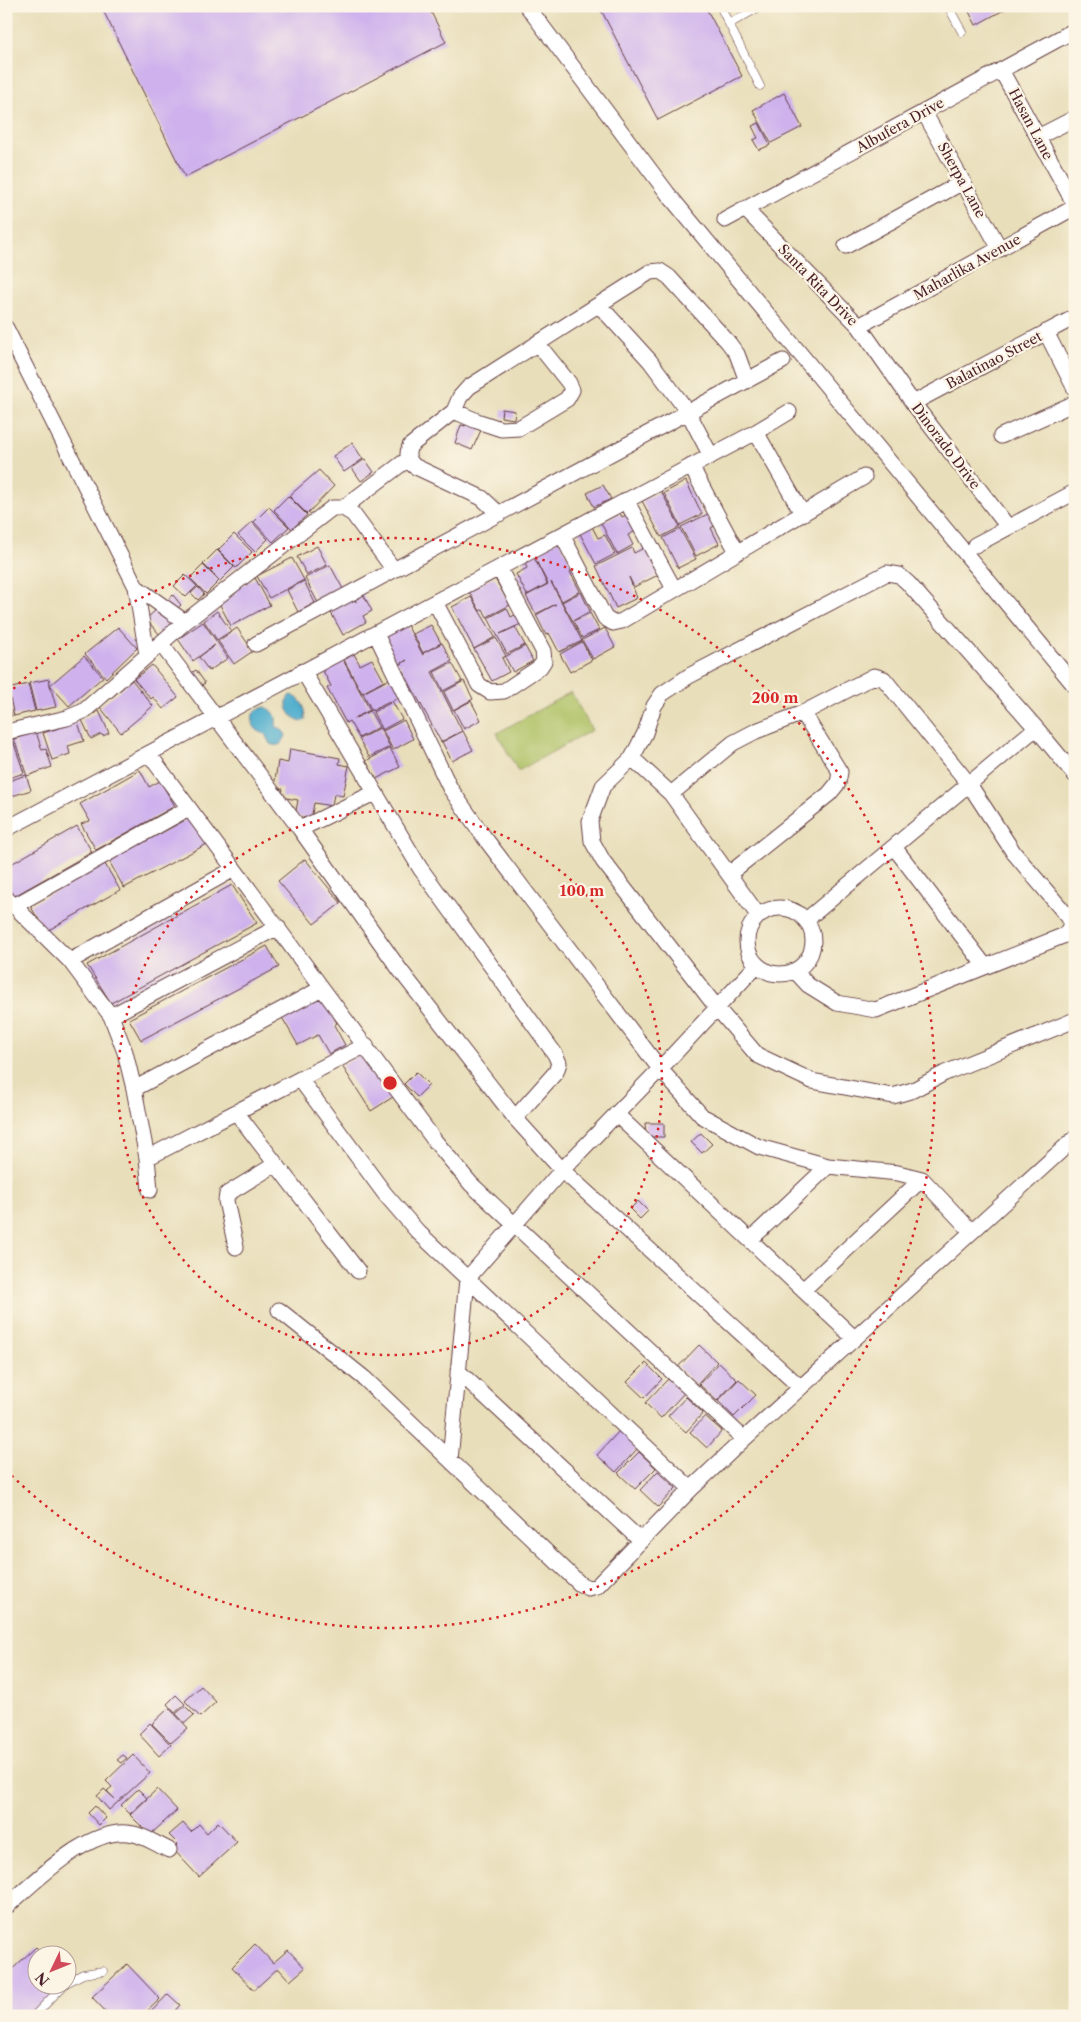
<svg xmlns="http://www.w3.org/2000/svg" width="1081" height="2022" font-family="'Libre Caslon Text',serif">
  <rect width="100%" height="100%" fill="#fcf5e5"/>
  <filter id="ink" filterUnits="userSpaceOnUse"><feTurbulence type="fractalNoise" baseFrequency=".02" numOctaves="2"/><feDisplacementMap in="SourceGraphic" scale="10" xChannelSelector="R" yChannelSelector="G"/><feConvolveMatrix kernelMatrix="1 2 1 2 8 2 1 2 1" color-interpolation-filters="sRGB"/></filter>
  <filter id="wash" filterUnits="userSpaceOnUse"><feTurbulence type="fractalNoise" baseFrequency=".0096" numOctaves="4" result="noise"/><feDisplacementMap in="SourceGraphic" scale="20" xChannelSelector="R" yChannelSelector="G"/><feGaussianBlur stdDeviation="1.12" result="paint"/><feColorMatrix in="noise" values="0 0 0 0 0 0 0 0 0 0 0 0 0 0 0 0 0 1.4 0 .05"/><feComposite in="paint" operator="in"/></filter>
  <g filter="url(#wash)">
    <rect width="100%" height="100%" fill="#e8deba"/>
    <path fill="#aec165" stroke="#7c7048" d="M 571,692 L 592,730 L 518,771 L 497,733 Z"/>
    <path fill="#4faece" stroke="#4c667c" d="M 290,695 C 300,696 308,710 305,720 L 303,721 C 291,720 282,705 290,695 Z
      M 265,707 C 275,710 277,717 276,726 L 282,730 L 286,735 C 283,743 279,748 270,744 L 265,734 C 255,731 251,725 253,714 L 257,710 Z"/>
    <g id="blocks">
      <path fill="#ceb1ed" d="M 101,6 L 428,6 L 446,42 L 185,177 Z
        M 599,6 L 705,6 L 742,76 L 658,120 Z
        M 966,6 L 1011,6 L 976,25 Z
        M 784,93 L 802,127 L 771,143 L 753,110 Z
        M 759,123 L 770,145 L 759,150 L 753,140 L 758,138 L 752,126 Z
        M 502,409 L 515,411 L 514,419 L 501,417 Z
        M 468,420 L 482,428 L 472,450 L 455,443 L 461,425 L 465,426 Z
        M 352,443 L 363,459 L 344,472 L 333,456 Z
        M 365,459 L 374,472 L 361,481 L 352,468 Z
        M 319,470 L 334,486 L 307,514 L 289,496 Z
        M 686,481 L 702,514 L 680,525 L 664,493 Z
        M 603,485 L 611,499 L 594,507 L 587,493 Z
        M 661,491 L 680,527 L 661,537 L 642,501 Z
        M 288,496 L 307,515 L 292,529 L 274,510 Z
        M 269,507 L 289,527 L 273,542 L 254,522 Z
        M 620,513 L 622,517 L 630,513 L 638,530 L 628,535 L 633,545 L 617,554 L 601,523 Z
        M 710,513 L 716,525 L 711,528 L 719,544 L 696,556 L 681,527 Z
        M 252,522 L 268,539 L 255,552 L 238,535 Z
        M 590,523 L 598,538 L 605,535 L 615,554 L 596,564 L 578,530 Z
        M 680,529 L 696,559 L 678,568 L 663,538 Z
        M 234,534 L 252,552 L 236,568 L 218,550 Z
        M 559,540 L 575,570 L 570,572 L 580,591 L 562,601 L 551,582 L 582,641 L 559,652 L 549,633 L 546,635 L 536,615 L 556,604 L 536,614 L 526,596 L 548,584 L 535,559 L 547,584 L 527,595 L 516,574 L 527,568 L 523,559 Z
        M 317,546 L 327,565 L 307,575 L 297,557 Z
        M 646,547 L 660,574 L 634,587 L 629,577 L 637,598 L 616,608 L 596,566 L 632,548 L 634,553 Z
        M 217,550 L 234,567 L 220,581 L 203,564 Z
        M 292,558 L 304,580 L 269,598 L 257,576 Z
        M 203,565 L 219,581 L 206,594 L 190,578 Z
        M 330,565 L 343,589 L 318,603 L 305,578 Z
        M 185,575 L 197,586 L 186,597 L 174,586 Z
        M 494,577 L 510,605 L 487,617 L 483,609 L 480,611 L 468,590 Z
        M 255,578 L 270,605 L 231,626 L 219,603 L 236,593 L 234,589 Z
        M 304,581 L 315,603 L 298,612 L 287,590 Z
        M 198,587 L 204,594 L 198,600 L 191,593 Z
        M 362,592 L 372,611 L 363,616 L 366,622 L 343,635 L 328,607 L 352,594 L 356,602 L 354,596 Z
        M 581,592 L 590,611 L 573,621 L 562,602 Z
        M 173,595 L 181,605 L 173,613 L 164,604 Z
        M 471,597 L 495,637 L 474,649 L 452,607 Z
        M 158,608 L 173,623 L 160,635 L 146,619 Z
        M 507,608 L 511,617 L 520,612 L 525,622 L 500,634 L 515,627 L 525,645 L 507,654 L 488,618 Z
        M 217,611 L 231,631 L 217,640 L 204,621 Z
        M 590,613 L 599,630 L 582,638 L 573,621 Z
        M 203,622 L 228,658 L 209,671 L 199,657 L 215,645 L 193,661 L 178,639 Z
        M 406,623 L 423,655 L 423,653 L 442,643 L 452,661 L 432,672 L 462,731 L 441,742 L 400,665 L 407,660 L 398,665 L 382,635 Z
        M 431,625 L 441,643 L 423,653 L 413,634 Z
        M 118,627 L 137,648 L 106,678 L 85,654 Z
        M 237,628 L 253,651 L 234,664 L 218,641 Z
        M 605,628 L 615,647 L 593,659 L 582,640 Z
        M 496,638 L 506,656 L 502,658 L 509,672 L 492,681 L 474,649 Z
        M 582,642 L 592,660 L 570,672 L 560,654 Z
        M 525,646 L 533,661 L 513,672 L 505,657 Z
        M 354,654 L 360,665 L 372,659 L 384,681 L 362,693 L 344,660 Z
        M 84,656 L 103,677 L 69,706 L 50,685 L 56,707 L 36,711 L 29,683 L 49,679 L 50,685 Z
        M 342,658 L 370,710 L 353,719 L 370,711 L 379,727 L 359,738 L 349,721 L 346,723 L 327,688 L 331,686 L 322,669 Z
        M 452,663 L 462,681 L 443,691 L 434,672 Z
        M 152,665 L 178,697 L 163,709 L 153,697 L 151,699 L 134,679 Z
        M 196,670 L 205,683 L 199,687 L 190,674 Z
        M 395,676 L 405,695 L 392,701 L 402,719 L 382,730 L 373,712 L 390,703 L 389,702 L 372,711 L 363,693 Z
        M 132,680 L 153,706 L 121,733 L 100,707 Z
        M 464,681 L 473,699 L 453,710 L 444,692 Z
        M 28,684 L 35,711 L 14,716 L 8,689 Z
        M 6,697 L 12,716 L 6,717 Z
        M 471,701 L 481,720 L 464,729 L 454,710 Z
        M 99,711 L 109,733 L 103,736 L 101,734 L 91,739 L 82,720 Z
        M 404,720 L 413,739 L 393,750 L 383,731 Z
        M 78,722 L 84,741 L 68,746 L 70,754 L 52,760 L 43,733 Z
        M 380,728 L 390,747 L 369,757 L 359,739 Z
        M 463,731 L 473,750 L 452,761 L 442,742 Z
        M 36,732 L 42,750 L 46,749 L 52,767 L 27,776 L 14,739 Z
        M 12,738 L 24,773 L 6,779 L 6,740 Z
        M 390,748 L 400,767 L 376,779 L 366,761 Z
        M 290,749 L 340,758 L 339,764 L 349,766 L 343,796 L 334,794 L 332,806 L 314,803 L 311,819 L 295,816 L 298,800 L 281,797 L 283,789 L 274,787 L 278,761 L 288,763 Z
        M 140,770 L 149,787 L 160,781 L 175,806 L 96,850 L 81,824 L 90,821 L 80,804 Z
        M 26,775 L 31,790 L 6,798 L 6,782 Z
        M 191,817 L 207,844 L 124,888 L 109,861 Z
        M 77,826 L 92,852 L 11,898 L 6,889 L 6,867 Z
        M 305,859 L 341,903 L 314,924 L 278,881 Z
        M 105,864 L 120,890 L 45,932 L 30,905 Z
        M 232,885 L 257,923 L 111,1003 L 87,965 Z
        M 267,946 L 279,967 L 141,1040 L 129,1019 Z
        M 320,992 L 337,1023 L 334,1025 L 345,1045 L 329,1054 L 318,1035 L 298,1045 L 280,1014 Z
        M 364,1052 L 393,1097 L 371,1111 L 342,1066 Z
        M 416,1072 L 429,1085 L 417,1097 L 404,1084 Z
        M 645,1123 L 664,1123 L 664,1137 L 646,1137 Z
        M 701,1133 L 712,1144 L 702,1153 L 691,1142 Z
        M 638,1201 L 648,1211 L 640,1219 L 630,1209 Z
        M 699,1345 L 717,1362 L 696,1385 L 678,1367 Z
        M 646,1363 L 662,1379 L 644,1398 L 627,1382 Z
        M 719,1363 L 737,1380 L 717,1401 L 699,1384 Z
        M 668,1379 L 684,1393 L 661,1418 L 645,1403 Z
        M 739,1379 L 756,1395 L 734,1417 L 718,1401 Z
        M 686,1397 L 703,1413 L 686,1432 L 668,1416 Z
        M 705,1416 L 722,1431 L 707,1448 L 690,1432 Z
        M 620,1430 L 639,1447 L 616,1472 L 597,1455 Z
        M 639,1452 L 656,1468 L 635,1489 L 618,1473 Z
        M 658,1471 L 676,1488 L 658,1507 L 640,1490 Z
        M 201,1686 L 216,1702 L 200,1717 L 185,1701 Z
        M 176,1695 L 185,1704 L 175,1713 L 167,1704 Z
        M 185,1706 L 194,1715 L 185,1723 L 176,1714 Z
        M 169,1708 L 188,1728 L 171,1743 L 152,1724 Z
        M 150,1723 L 171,1745 L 159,1756 L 139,1734 Z
        M 123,1755 L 127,1758 L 121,1763 L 117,1760 Z
        M 133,1755 L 150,1773 L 109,1810 L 97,1796 L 104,1789 L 115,1799 L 107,1791 L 112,1787 L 106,1781 Z
        M 138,1789 L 147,1798 L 130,1814 L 121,1805 Z
        M 157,1789 L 177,1810 L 150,1835 L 130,1815 Z
        M 95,1806 L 106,1818 L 99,1825 L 88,1813 Z
        M 218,1822 L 237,1842 L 199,1877 L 173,1849 L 178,1844 L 169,1835 L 183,1823 L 191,1832 L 199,1824 L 207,1833 Z
        M 255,1944 L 273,1963 L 288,1950 L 305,1968 L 290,1981 L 278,1968 L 254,1990 L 232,1967 Z
        M 36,1947 L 43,1954 L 38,1954 L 38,1984 L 65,1984 L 31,2016 L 6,2016 L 6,1975 Z
        M 127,1964 L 160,1999 L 142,2016 L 110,2016 L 92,1997 Z
        M 168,1994 L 180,2005 L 170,2016 L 147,2016 Z
        M 178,2010 L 184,2016 L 172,2016 Z"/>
    </g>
  </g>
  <g filter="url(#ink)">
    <use href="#blocks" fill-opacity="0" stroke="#623c40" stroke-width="1"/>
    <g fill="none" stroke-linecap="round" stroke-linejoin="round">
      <defs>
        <path id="lane" d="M 720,6 L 760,86
          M 948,6 L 962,32
          M 729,24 L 761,6
          M 68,1982 L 83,1974 L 103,1971
          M 34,2016 L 65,1984"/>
        <path id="street" d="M 527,6 L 668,194 L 1075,686
          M 1001,70 L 1075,205
          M 924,112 L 1000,249
          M 1038,137 L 1075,118
          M 745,209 L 859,326 L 913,403 L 1008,527
          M 725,220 L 1075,30
          M 846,246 L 963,182
          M 599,305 L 650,361 L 688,412 L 711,456
          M 859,326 L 1075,207
          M 6,328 L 136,587 L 147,655
          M 1046,332 L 1075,389
          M 913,403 L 1075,317
          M 454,411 L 477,421 L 501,429 L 519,428 L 567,399 L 572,390 L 569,383 L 537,343
          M 756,432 L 802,513
          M 1001,436 L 1075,403
          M 691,466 L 737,552
          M 626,500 L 674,589
          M 343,508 L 408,459
          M 499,514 L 482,498 L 414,466 C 408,459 406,455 410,446 L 454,411 L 460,397 L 469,387 L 650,272 L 660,271 L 669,277 L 728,342 L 737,354 L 747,381
          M 562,535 L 605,618 L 613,623 L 622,621 L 864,477
          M 975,545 L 1075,492
          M 136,587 L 185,622
          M 435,602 L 479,685 L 490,692 L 504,691 L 540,667 L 544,661 L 543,651 L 499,568
          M 376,634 L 450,788 L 484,837 L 660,1069 L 702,1116 L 759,1147 L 828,1166 L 898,1173 L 922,1179 L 971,1231
          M 161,644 L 300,829 L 400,970 L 515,1118 L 562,1170 L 800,1387
          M 256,644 L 783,361
          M 303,671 L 420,868 L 555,1054 L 559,1063 L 556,1072 L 515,1118
          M 6,732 L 67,718 L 84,711 L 185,622 L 332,508 L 343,508 L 353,514 L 394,570
          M 149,754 L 435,1141 L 471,1184 L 744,1439
          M 632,758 L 671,794 L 758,915
          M 1075,775 L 1036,728 L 908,583 L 899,575 L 887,573 L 689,676 L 662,694 L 654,706 L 645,733 L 632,758 L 603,786 L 590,821 L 592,841 L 603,861 L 717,1008 L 757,1055 L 812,1081 L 893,1096 L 913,1090 L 945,1073 L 1075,1020
          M 671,794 L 733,743 L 756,731 L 803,713 L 874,676 L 884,679 L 969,784 L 1014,853 L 1070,919 L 1070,927 L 1065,935 L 876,1010 L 837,1003 L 808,985 L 795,971
          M 6,829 L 756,432 L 789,412
          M 300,829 L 374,793
          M 894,847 L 985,966
          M 729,874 L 829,794 L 838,783 L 840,772 L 803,713
          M 6,898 L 70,961 L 111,1016 L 125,1052 L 134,1089 L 147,1158 L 366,1045
          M 14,906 L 189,808
          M747 941a33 33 0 1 1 66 0a33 33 0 1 1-66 0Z
          M 806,920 L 1036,728
          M 70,961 L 234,869
          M 111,1016 L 278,927
          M 300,1079 L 385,1194 L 418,1232 L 691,1489
          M 134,1089 L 322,988
          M 236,1112 L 358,1271
          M 616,1114 L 854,1338
          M 147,1158 L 150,1190
          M 750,1240 L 828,1166
          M 236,1247 L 226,1201 L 227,1194 L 276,1164
          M 803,1290 L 922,1179
          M 279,1310 L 364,1378 L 580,1584 L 588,1588 L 597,1586 L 691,1489 L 744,1439 L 1075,1138
          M 458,1371 L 641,1541
          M 450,1460 L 467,1279 L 562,1170 L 660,1069 L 756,966
          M 6,1907 C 36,1881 92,1823 134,1834 C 146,1837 158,1845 169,1850"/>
      </defs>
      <use href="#lane" stroke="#623c40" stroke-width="9"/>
      <use href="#street" stroke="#623c40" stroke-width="17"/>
      <use href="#lane" stroke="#fff" stroke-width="8"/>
      <use href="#street" stroke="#fff" stroke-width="15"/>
    </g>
  </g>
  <g fill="none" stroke="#d62828" stroke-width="2.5" stroke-dasharray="2.5 5">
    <circle cx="390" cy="1083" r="272"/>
    <path d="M8 694A545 545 0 1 1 8 1472"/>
  </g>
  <g text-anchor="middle" stroke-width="4.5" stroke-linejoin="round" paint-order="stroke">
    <g font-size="14" fill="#4a1f2b" stroke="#fcf5e5">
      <text transform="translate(1031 124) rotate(62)" y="5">Hasan Lane</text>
      <text transform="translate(900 125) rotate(-29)" y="5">Albufera Drive</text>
      <text transform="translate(962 180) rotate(61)" y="5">Sherpa Lane</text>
      <text transform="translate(967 267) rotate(-29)" y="5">Maharlika Avenue</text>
      <text transform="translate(818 285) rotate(46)" y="5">Santa Rita Drive</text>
      <text transform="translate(994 360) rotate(-28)" y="5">Balatinao Street</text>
      <text transform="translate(946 446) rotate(53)" y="5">Dinorado Drive</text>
    </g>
  </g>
  <circle cx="390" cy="1083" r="8" fill="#d62828" stroke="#fcf5e5" stroke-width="2.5"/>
  <g font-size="15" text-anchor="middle" font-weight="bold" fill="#d62828" stroke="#fcf5e5" stroke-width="4.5" stroke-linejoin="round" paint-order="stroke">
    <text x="775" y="703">200 m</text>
    <text x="582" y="896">100 m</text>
  </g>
  <rect width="1081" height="2022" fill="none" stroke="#fcf5e5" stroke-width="25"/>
  <g transform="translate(52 1970) rotate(227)"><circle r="24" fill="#fcf5e5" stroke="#b59f9b"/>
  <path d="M0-4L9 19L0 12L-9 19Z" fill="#d1495b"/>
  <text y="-8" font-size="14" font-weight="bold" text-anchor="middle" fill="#4a1f2b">N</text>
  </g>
</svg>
